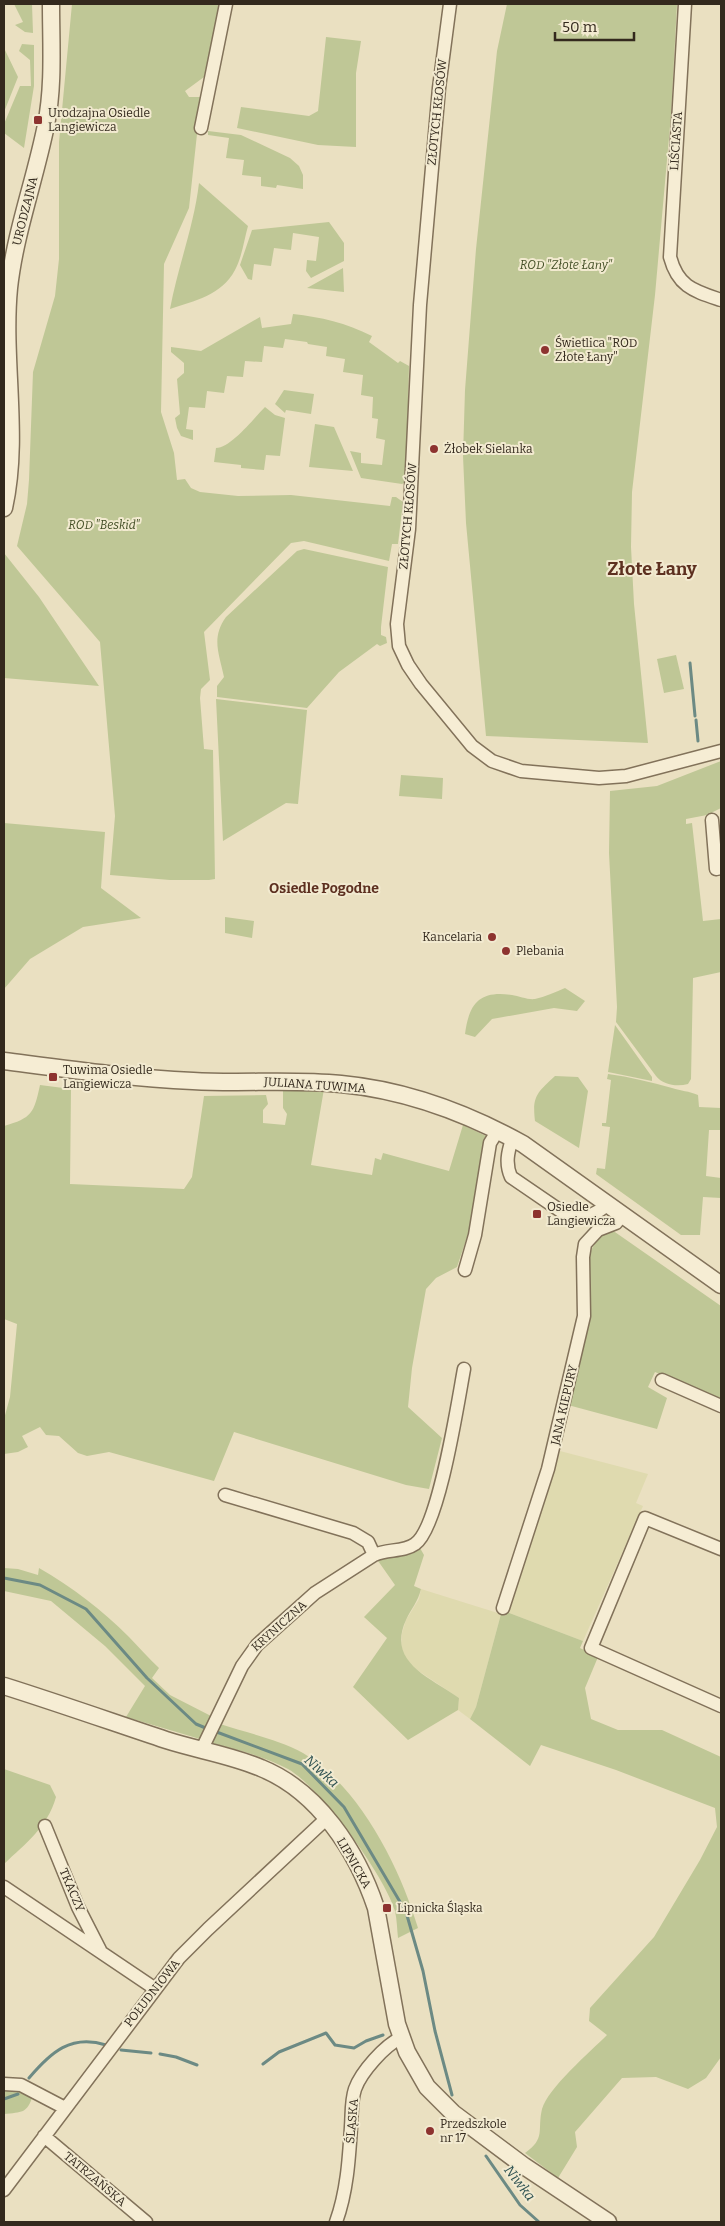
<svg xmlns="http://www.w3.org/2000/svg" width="725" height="2226" font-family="Bitter,serif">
  <rect width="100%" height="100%" fill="#eae0c1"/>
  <path fill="#dfdaaf" d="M 560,1451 L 648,1474 L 636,1503 L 643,1506 L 583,1641 L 507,1612 L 555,1470 Z
    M 421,1589 L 501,1614 L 476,1707 L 470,1719 L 458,1710 L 459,1698 L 411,1666 L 401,1648 L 402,1633 L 406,1620 L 419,1599 Z"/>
  <path fill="#bfc796" d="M 14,4 L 32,4 L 33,33 L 25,32 L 15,25 L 23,22 Z
    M 72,4 L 220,4 L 204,77 L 185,91 L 189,97 L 201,97 L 189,208 L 164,264 L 161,412 L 174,453 L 177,480 L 185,479 L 191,488 L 200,492 L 238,496 L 291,495 L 390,506 L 392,497 L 396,497 L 403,502 L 398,544 L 392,544 L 389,561 L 304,541 L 291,543 L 204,632 L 210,680 L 201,689 L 200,698 L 204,749 L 213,750 L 215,879 L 209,880 L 170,880 L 110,875 L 115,816 L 100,642 L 17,546 L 27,504 L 29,480 L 33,372 L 55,296 L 59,259 L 59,142 Z
    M 507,4 L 677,4 L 671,115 L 655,295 L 632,492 L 631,547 L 634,604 L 648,743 L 486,736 L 466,523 L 463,456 L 465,390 L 476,249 L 497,51 Z
    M 326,37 L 361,41 L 356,73 L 356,147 L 318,145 L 237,128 L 241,107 L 309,116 L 318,111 Z
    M 22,44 L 34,45 L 34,86 L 24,148 L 4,133 L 4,124 L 20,86 L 31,86 L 30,60 L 19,51 Z
    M 4,48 L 18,77 L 4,112 Z
    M 208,131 L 241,135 L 290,158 L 299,166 L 303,175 L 303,189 L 277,185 L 276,188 L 261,186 L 261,177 L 242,175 L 244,160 L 226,158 L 229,138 L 208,135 Z
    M 199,183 L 248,226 C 244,240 242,257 235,270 C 222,295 194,301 170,309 C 178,266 194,226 199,183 Z
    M 329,222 L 344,243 L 344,261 L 311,278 L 306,271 L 307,260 L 316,261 L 319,237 L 293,233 L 291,250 L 274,248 L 271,266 L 254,264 L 252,280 L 248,279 L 240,265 L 252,230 Z
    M 343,268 L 344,292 L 307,288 Z
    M 293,314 C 321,317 346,323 372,336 L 369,342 L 398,363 L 400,361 L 409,366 L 406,482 L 402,484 L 361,478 L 350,451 L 361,453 L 361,463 L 382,465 L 385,440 L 376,438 L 378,419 L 372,418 L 373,397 L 361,395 L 363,375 L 343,372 L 345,359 L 326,356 L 327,347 L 308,344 L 307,342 L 285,339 L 283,348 L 264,346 L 262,362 L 245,361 L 243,377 L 227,376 L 224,393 L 207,391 L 205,408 L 189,407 L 186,429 L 193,430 L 193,440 L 181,436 L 177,428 L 175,418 L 180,414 L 177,379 L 184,373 L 184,363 L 171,352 L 171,347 L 201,351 L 260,317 L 262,328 L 291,324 Z
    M 284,390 L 314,394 L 311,414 L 286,410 L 285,413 L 275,404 Z
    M 265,407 L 275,415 L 285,418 L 280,456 L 266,455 L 264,470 L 241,468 L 241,465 L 214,462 L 216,448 C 231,448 254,418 265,407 Z
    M 315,424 L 334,427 L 353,471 L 309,467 Z
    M 304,549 L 388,567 L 381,627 L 381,635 L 386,637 L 387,643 L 380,646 L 377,644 L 339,672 L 307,708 L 217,697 L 217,686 L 224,677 C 219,653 211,638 226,617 L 297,551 Z
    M 4,553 L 39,597 L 99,686 L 4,678 Z
    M 676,655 L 684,689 L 664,693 L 657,659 Z
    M 216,699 L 307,710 L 298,804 L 286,803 L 223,841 Z
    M 721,761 L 721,808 L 707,815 L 686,819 L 686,824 L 692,823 L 703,921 L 721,919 L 721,972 L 693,978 L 691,1079 L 688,1084 C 677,1087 663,1085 656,1076 L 616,1022 L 617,1007 L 609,853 L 610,791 L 657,786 Z
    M 401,775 L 443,778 L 442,799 L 399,796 Z
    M 4,823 L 105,832 L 101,888 L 141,918 L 83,927 L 30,959 L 4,989 Z
    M 225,917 L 254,921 L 252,938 L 225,933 Z
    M 565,988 L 585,1001 L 577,1011 L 554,1008 L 492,1019 L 475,1037 L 465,1034 C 469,1004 479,990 512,995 C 519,996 528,1000 535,999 C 545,997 555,992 565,988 Z
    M 615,1025 L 652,1077 L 652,1081 L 608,1072 Z
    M 608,1074 C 630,1077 651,1082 672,1088 C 681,1091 689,1091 698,1095 L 699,1107 L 721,1108 L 721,1130 L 709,1130 L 706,1176 L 721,1178 L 721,1198 L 703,1197 L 700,1235 L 681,1235 L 596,1174 L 597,1168 L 605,1169 L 610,1127 L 602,1126 L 602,1123 L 606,1123 L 611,1080 L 607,1079 Z
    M 555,1076 L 578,1077 L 588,1091 L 579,1148 L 535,1121 C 532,1096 537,1093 555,1076 Z
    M 40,1085 L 71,1089 L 70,1184 L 184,1189 L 192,1177 L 204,1096 L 266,1095 L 268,1104 L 263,1110 L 263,1123 L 285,1125 L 287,1114 L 283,1108 L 283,1086 L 324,1089 L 311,1165 L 372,1175 L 375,1158 L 381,1160 L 383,1153 L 449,1171 L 463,1125 L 486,1136 L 471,1225 L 457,1267 L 436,1278 L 426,1289 L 412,1368 L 408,1407 L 442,1438 L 429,1489 L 406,1485 L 234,1432 L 214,1481 L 109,1452 L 87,1456 L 78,1453 L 59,1436 L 46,1435 L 40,1427 L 22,1436 L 28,1447 L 18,1452 L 4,1454 L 4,1419 L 10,1397 L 17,1324 L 4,1319 L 4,1126 C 32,1118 34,1113 40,1085 Z
    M 612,1230 L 721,1306 L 721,1400 L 655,1372 L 648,1387 L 667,1398 L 657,1429 L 568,1405 L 584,1345 L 588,1317 L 589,1257 C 593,1243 599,1236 612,1230 Z
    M 420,1548 L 424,1555 L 414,1586 L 421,1589 C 418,1602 411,1609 406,1620 C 386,1663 432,1678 459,1698 L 458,1710 L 408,1740 L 353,1687 L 387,1638 L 364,1617 L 395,1585 L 376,1558 Z
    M 4,1568 L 18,1569 L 38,1575 L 39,1568 C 72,1587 102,1610 129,1637 C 139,1647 148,1658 159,1668 L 152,1678 L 170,1695 L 211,1716 L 200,1739 L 126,1717 L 145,1686 L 105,1646 L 51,1601 L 4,1591 Z
    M 507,1612 L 583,1641 L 580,1648 L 598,1657 L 585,1688 L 591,1719 L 618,1730 L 662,1730 L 721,1757 L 721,2057 L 706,2078 L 688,2089 L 656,2077 L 622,2078 L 575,2132 L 577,2147 L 558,2178 L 525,2153 C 546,2138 537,2131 542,2109 C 548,2088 590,2052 607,2035 L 589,2021 L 590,2008 L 654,1937 L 700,1860 L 717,1827 L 715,1808 L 616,1770 L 541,1745 L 530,1766 L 470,1719 L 476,1707 L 501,1614 L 505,1616 Z
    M 220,1724 C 247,1733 278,1739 303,1753 C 359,1786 400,1867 418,1928 L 398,1938 C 397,1929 397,1920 395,1911 C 385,1876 320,1787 288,1769 C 264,1756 237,1750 212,1743 Z
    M 4,1769 L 50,1785 L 56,1797 C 47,1828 26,1843 4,1864 Z
    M 9,2088 L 33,2095 C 27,2114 22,2112 4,2114 L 4,2089 Z"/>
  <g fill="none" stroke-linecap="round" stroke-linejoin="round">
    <path stroke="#6c8a84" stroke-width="3" d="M 690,663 L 695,716
      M 696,720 L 698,741
      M 4,1578 L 40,1585 L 86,1609 L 147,1678 L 196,1724 L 208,1729
      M 214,1731 L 302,1764 L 344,1807 L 406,1912 L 423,1971 L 435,2031 L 452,2095
      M 121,2050 L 151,2053
      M 160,2054 L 176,2057 L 197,2065
      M 263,2064 L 279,2052 L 326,2033 L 335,2045 L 354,2048 L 366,2041 L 383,2035
      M 29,2078 C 51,2052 71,2034 106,2045
      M 4,2099 L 18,2094
      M 486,2156 L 520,2205 L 539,2222"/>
    <defs>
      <path id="minor" d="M 450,4 L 439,88 L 420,305 L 409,529 L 397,624 L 399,646 L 408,665 L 421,684 L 472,746 L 492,761 L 521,771 L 599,778 L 626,776 L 721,751
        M 685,4 L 670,257 C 678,287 694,291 721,300
        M 201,128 L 226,4
        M 712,820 L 716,869 L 721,868
        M 512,1139 C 508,1152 505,1163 511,1177 L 571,1218 C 585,1219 598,1213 608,1204
        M 465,1270 L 475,1235 L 490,1143 L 498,1130
        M 662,1380 L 721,1406
        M 225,1495 L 353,1533 L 368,1542 L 374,1555
        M 721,1549 L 645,1518 L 591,1648 L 721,1706
        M 503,1608 L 548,1469 L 584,1316 L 583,1257 L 585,1244 L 598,1230 L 616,1223 L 623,1214
        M 201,1751 L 242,1666 L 257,1645 L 315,1593 L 374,1555 C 387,1549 404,1552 415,1544 C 439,1528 458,1401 464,1369
        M 45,1826 L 78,1907 L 100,1950
        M 4,1887 L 154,1988
        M 4,2084 L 21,2085 L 65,2108
        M 44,2136 L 146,2222
        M 4,2190 L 179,1958 L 208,1929 L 326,1819
        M 336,2222 C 347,2192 349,2159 351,2127 C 352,2114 351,2101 355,2089 C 361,2072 385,2045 401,2038"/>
      <path id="tertiary" d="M 4,508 C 20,436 2,361 9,288 C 15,233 35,180 46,125 C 54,85 51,44 51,4
        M 4,1061 C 66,1069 129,1078 193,1081 C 242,1084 291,1079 341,1084 C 405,1090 467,1113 523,1144 L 721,1285
        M 4,1686 C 58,1703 112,1722 166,1740 C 197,1750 231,1755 261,1768 C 318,1791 357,1851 376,1908 L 397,2024 L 407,2052 L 427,2087 L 453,2113 L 524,2166 L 608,2222"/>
    </defs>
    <use href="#minor" stroke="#82725a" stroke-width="15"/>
    <use href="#tertiary" stroke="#82725a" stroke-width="19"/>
    <use href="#minor" stroke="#f6edd4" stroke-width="12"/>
    <use href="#tertiary" stroke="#f6edd4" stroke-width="16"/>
  </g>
  <g fill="#8d332f" stroke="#f2ead0" stroke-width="2">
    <rect x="33" y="115" width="10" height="10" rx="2.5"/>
    <circle cx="545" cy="350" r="5"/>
    <circle cx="434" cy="449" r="5"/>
    <circle cx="492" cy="937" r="5"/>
    <circle cx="506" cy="951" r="5"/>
    <rect x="48" y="1072" width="10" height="10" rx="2.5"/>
    <rect x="532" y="1209" width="10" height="10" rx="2.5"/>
    <rect x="382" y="1903" width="10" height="10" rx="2.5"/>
    <circle cx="430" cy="2131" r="5"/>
  </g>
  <g text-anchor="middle" stroke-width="4" stroke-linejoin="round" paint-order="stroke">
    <g font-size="12" fill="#33291d" stroke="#f2ead0">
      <text transform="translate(437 112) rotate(-84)" y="4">ZŁOTYCH KŁOSÓW</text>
      <text transform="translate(676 141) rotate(-86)" y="4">LIŚCIASTA</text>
      <text transform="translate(25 211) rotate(-76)" y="4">URODZAJNA</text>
      <text transform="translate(408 516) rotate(-85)" y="4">ZŁOTYCH KŁOSÓW</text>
      <text transform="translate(315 1085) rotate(4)" y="4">JULIANA TUWIMA</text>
      <text transform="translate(564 1405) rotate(-77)" y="4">JANA KIEPURY</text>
      <text transform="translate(279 1626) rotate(-42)" y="4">KRYNICZNA</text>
      <text transform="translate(354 1863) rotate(60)" y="4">LIPNICKA</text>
      <text transform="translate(72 1890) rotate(67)" y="4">TKACZY</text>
      <text transform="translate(152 1993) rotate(-52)" y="4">POŁUDNIOWA</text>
      <text transform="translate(352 2121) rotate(-85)" y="4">ŚLĄSKA</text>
      <text transform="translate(95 2179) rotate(40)" y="4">TATRZAŃSKA</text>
    </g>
    <g font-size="12" fill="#33291d" stroke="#f2ead0" text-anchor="start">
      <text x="48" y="117">Urodzajna Osiedle<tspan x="48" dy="14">Langiewicza</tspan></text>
      <text x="555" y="347">Świetlica "ROD<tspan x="555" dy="14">Złote Łany"</tspan></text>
      <text x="444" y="453">Żłobek Sielanka</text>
      <text x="482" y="941" text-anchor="end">Kancelaria</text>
      <text x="516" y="955">Plebania</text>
      <text x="63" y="1074">Tuwima Osiedle<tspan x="63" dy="14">Langiewicza</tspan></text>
      <text x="547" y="1211">Osiedle<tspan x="547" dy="14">Langiewicza</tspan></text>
      <text x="397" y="1912">Lipnicka Śląska</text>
      <text x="440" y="2128">Przedszkole<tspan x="440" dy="14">nr 17</tspan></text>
    </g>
    <g font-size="12" font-style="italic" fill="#424e25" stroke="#f2ead0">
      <text x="566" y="269">ROD "Złote Łany"</text>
      <text x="104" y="529">ROD "Beskid"</text>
    </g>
    <g font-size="14" font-weight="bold" fill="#5d3020" stroke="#f2ead0">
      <text x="324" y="893">Osiedle Pogodne</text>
    </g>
    <g font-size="14" font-style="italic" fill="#2e5252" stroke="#f2ead0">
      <text transform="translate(322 1771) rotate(42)" y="5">Niwka</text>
      <text transform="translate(520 2183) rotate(52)" y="5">Niwka</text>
    </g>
    <g font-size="18" font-weight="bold" fill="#5d3020" stroke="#f2ead0">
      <text x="652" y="575">Złote Łany</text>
    </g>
  </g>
  <rect width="725" height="2226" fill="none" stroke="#33291d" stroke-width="10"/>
  <path d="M555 32v8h79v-8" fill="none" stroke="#33291d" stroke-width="2.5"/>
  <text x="562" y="32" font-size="15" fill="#33291d" stroke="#f2ead0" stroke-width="4" paint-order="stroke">50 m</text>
</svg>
